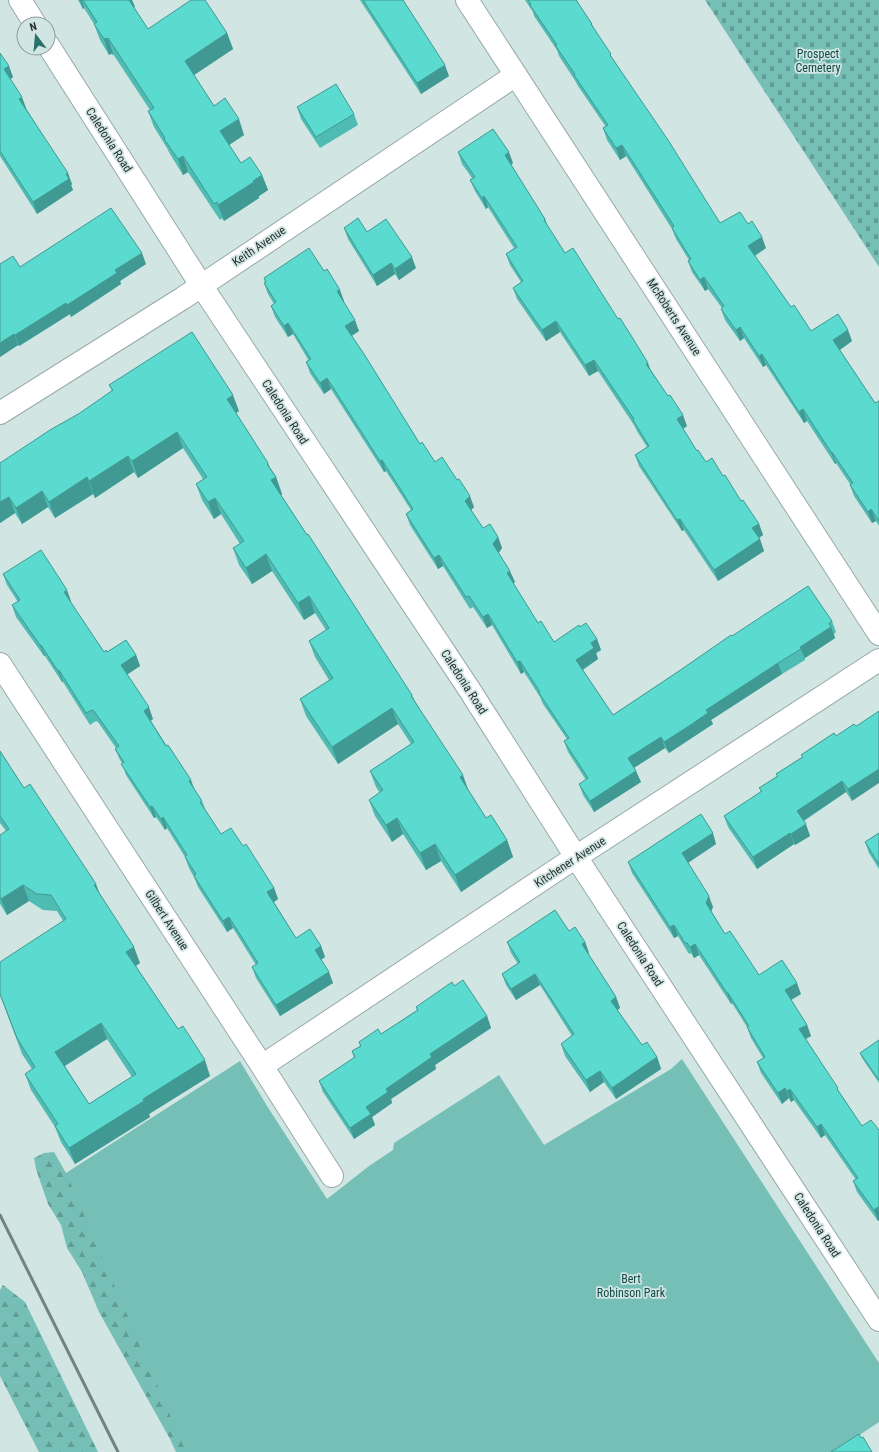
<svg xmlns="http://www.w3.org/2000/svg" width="879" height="1452" font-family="'Roboto Condensed',sans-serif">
  <defs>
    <pattern id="forest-firs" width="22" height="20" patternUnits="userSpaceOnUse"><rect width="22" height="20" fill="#76bfb7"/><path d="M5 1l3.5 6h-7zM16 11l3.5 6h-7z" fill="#619c95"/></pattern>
    <pattern id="cemetery-stones" width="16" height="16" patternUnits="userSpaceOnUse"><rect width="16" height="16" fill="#76bfb7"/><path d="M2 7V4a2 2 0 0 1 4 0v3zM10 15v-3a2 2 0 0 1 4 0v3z" fill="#619c95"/></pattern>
  </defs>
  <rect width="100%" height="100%" fill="#d1e5e2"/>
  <path fill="url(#forest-firs)" d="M 54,1152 L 66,1173 L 96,1209 L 221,1452 L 176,1452 L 170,1439 L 99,1312 L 82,1272 L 67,1248 L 61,1225 L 48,1204 L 36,1169 L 34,1158 L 44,1153 Z
    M 3,1285 L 25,1302 L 98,1452 L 39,1452 L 0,1376 L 0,1290 Z"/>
  <path fill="url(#cemetery-stones)" d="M 705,0 L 879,0 L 879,267 Z"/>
  <path fill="#76bfb7" d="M 682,1059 L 879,1363 L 879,1422 L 834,1452 L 186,1452 L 66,1173 L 240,1061 L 267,1106 L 327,1199 L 369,1166 L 393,1150 L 394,1143 L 499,1075 L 544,1145 L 671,1069 Z"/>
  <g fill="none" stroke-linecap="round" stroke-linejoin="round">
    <defs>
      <path id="minor" d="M 20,0 L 35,24
        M 467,0 L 879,634
        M 48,45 L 201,285 L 469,689 L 576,857 L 879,1320
        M 0,413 L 183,298 L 516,75
        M 0,664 L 262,1066 L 332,1176
        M 262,1066 L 576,857 L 879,660"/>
    </defs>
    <use href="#minor" stroke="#97aaa8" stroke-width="24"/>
    <use href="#minor" stroke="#fff" stroke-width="22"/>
    <path stroke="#73817f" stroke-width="3" d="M 0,1215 L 118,1452"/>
  </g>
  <path fill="#4ebcb3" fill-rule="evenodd" d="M 78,0 L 132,0 L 135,7 L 134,7 L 148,29 L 227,33 L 233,49 L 194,75 L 214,106 L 244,135 L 229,145 L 241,163 L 262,175 L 268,190 L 259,196 L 259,198 L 224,221 L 222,218 L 220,220 L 188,172 L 183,175 L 170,154 L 167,148 L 154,127 L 148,111 L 150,110 L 113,54 L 112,55 L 112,53 L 109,55 L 100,40 L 94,24 L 84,8 L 83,9 Z
    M 360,0 L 403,0 L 449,76 L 421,94 Z
    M 525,0 L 577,0 L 579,4 L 592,24 L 594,29 L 613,59 L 720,223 L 748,224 L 766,248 L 755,256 L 791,307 L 811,331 L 852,341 L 840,350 L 875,403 L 879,401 L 879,526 L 876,521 L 872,523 L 854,496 L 850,485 L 850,484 L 836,463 L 835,464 L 807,421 L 804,423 L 766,365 L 763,367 L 744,338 L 740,341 L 725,320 L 721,309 L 722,308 L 708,289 L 705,291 L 692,272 L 688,261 L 689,260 L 676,239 L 672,229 L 626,156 L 620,160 L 607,140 L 603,128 L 606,127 L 578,86 L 576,82 L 559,56 L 557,50 L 534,16 L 533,12 Z
    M 0,53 L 13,77 L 10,79 L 26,108 L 72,184 L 71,185 L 73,190 L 37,214 L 0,156 Z
    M 297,107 L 354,114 L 358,125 L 320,148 L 301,119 Z
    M 458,152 L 513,163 L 511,165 L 545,219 L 548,227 L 565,253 L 618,319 L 687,426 L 683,429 L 697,451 L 706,462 L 723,476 L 741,501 L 759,524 L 763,535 L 759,538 L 764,551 L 718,581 L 684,530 L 682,531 L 639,466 L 635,455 L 647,447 L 637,431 L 634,425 L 598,371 L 589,376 L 560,332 L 546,341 L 517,299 L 513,288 L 521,282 L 510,265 L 506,254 L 514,248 L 488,207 L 486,209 L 475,191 L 470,180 L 472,178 L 462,164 Z
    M 344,228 L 367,232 L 416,268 L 399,280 L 395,274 L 377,286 L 348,239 Z
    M 146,264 L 120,281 L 121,284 L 71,317 L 70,314 L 19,346 L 18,345 L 0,357 L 20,267 Z
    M 264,278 L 344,301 L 343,301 L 359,331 L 352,336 L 420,444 L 435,462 L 457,480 L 474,507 L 471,510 L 483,528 L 498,537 L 502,548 L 499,553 L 515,582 L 513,583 L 538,623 L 554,642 L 580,627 L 597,639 L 601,650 L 596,653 L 598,659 L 583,670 L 613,715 L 732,636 L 832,621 L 836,632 L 834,634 L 835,638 L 805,658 L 805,660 L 782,674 L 711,720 L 713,724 L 693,737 L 669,753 L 665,748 L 634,768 L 641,782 L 594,812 L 583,795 L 579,784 L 586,780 L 568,752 L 564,741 L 567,739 L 543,704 L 540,697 L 524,672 L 521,674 L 492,625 L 487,628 L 473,607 L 470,609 L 443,566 L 438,569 L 410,525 L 406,514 L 411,510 L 386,471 L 384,472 L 331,389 L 324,394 L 310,373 L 306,362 L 309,361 L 293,334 L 288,337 L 275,317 L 271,306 L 274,304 L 268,294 L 264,283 L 265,282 Z
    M 109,385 L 239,411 L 236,413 L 276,477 L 282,494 L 281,495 L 412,695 L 415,701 L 469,791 L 486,818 L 507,840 L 513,857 L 461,892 L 441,861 L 426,870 L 403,834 L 392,842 L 375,816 L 369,800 L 380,793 L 376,787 L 370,771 L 411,744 L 398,724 L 338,764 L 306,716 L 300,699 L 329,680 L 315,657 L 309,641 L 326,630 L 315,613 L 304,620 L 272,571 L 252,584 L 239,565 L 233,548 L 240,544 L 221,514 L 214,519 L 202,500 L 196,484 L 203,479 L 183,448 L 138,478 L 134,472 L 95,498 L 93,494 L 55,518 L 48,507 L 22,524 L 15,513 L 0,523 L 0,463 L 80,413 L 112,391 Z
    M 3,574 L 71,601 L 70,602 L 104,652 L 136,655 L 140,666 L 127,674 L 153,719 L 151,721 L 202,801 L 206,811 L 221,834 L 243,846 L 274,888 L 278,899 L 274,902 L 296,938 L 321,946 L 325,957 L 321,960 L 333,983 L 280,1016 L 256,978 L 252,967 L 256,965 L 233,928 L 227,932 L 198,887 L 194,877 L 189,868 L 185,857 L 167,828 L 165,830 L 156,817 L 154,818 L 126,775 L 122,763 L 120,760 L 115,749 L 116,748 L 98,722 L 96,721 L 90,725 L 63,682 L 62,682 L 45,656 L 44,656 L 16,617 L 12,605 L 18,602 L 7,585 Z
    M 834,733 L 852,801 L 846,792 L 804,821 L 810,836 L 795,845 L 794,844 L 757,869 L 728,827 L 724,816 L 761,792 L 759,788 L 777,776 L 776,774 L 802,757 L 801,755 Z
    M 0,751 L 24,788 L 99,893 L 140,963 L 136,966 L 178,1029 L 210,1076 L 149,1114 L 150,1117 L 75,1164 L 61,1142 L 55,1127 L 31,1090 L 25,1074 L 32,1069 L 22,1054 L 0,995 L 63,921 L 57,911 L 43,910 L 29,901 L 7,915 L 0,904 L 0,835 L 6,831 L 0,823 ZM 107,1039 L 132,1077 L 89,1104 L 65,1066 Z
    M 879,833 L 879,869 L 869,853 L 865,842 Z
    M 716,844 L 688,863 L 713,907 L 711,911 L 725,934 L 759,975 L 801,994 L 791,1000 L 807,1025 L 811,1036 L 806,1039 L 840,1093 L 862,1126 L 879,1130 L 879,1220 L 878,1221 L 857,1192 L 853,1181 L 856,1180 L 825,1135 L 821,1138 L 794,1100 L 791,1102 L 789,1098 L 782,1104 L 761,1073 L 757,1062 L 763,1058 L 751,1038 L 747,1027 L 732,1003 L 731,1004 L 699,955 L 694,958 L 691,953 L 689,954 L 678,936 L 674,938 L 632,873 L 628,862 Z
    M 507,942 L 585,942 L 589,953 L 588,954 L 616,997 L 620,1008 L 617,1010 L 642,1045 L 657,1057 L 661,1069 L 616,1099 L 604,1082 L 590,1092 L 565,1056 L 561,1044 L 572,1036 L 540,985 L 516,1000 L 506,985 L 502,974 L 518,964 L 511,953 Z
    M 454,986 L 487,1016 L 491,1028 L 435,1065 L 436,1069 L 391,1099 L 392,1103 L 372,1117 L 375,1125 L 354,1139 L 323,1092 L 319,1081 L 354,1058 L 352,1051 L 360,1046 L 359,1042 L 381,1034 L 417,1010 L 416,1007 Z
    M 879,1040 L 879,1083 L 862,1058 L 860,1053 Z"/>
  <path fill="#409992" d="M 80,0 L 82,0 L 84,8 L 83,9 Z
    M 128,0 L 132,0 L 135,7 L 131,9 Z
    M 227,33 L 233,49 L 191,77 L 185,61 Z
    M 106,38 L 112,53 L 109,55 L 104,39 Z
    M 108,38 L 113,54 L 112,55 L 107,39 Z
    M 445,65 L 449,76 L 421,94 L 417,83 Z
    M 9,66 L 13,77 L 8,81 L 4,69 Z
    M 22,97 L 26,108 L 23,110 L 19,99 Z
    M 239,119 L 244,135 L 226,147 L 220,131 Z
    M 622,145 L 626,156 L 620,160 L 616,148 Z
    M 509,152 L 513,163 L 509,166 L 505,155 Z
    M 183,156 L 188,172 L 183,175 L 178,159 Z
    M 68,173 L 72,184 L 71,185 L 73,190 L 37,214 L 33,202 Z
    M 262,175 L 268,190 L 259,196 L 259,198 L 224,221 L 218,205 L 253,181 Z
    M 484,196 L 488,207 L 486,209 L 482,198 Z
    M 545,219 L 549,230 L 544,220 Z
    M 762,237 L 766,248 L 752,257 L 748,246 Z
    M 142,253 L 146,264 L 120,281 L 121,284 L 71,317 L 67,305 L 115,270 Z
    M 412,257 L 416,268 L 399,280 L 395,269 Z
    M 391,263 L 395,274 L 377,286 L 373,275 Z
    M 704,277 L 708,289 L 705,291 L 700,280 Z
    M 340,290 L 344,301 L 341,303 L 337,291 Z
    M 66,303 L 70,314 L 19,346 L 15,335 Z
    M 355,320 L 359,331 L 349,337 L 345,326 Z
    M 556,321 L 560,332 L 546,341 L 542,330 Z
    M 288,323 L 293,334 L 288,337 L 284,326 Z
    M 740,327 L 744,338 L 740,341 L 736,330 Z
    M 848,330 L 852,341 L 838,351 L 833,340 Z
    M 14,334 L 18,345 L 0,357 L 0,343 Z
    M 762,354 L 766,365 L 763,367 L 759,356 Z
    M 594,360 L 598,371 L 589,376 L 585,365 Z
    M 648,363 L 652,374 L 646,364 Z
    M 327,378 L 331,389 L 324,394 L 320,383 Z
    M 233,395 L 239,411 L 233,415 L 227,399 Z
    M 803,409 L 807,421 L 804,423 L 799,412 Z
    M 683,415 L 687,426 L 681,430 L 677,419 Z
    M 177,432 L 183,448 L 138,478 L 132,461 Z
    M 831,452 L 832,452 L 836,463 L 835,464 Z
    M 128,456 L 134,472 L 95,498 L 89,481 Z
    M 382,460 L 386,471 L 384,472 L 380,461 Z
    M 268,463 L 274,479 L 276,477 L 282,494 L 277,497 L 271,480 L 267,464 Z
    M 87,477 L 93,494 L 55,518 L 49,502 Z
    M 42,491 L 48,507 L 22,524 L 16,508 Z
    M 470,496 L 474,507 L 469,512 L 465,501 Z
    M 9,497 L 15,513 L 0,523 L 0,502 Z
    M 215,498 L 221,514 L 214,519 L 208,502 Z
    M 871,509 L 876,521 L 872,523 L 868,512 Z
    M 680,519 L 684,530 L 682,531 L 677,520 Z
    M 759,524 L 763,535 L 756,539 L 752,528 Z
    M 498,537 L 502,548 L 497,555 L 493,544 Z
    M 760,539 L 764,551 L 718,581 L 714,570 Z
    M 266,554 L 272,571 L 252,584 L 246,568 Z
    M 439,555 L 443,566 L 438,569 L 434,558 Z
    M 510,571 L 515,582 L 511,585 L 507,573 Z
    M 67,590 L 71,601 L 68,604 L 64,592 Z
    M 309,596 L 315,613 L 304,620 L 298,603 Z
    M 488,614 L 492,625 L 487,628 L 483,617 Z
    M 831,627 L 835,638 L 805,658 L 801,649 L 800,647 Z
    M 597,639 L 601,650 L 596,653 L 598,659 L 580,671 L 576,660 L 591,643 Z
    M 40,645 L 41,645 L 45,656 L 44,656 Z
    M 136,655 L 140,666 L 125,676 L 121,665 Z
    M 520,661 L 524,672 L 521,674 L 517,662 Z
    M 778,663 L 782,674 L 711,720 L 713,724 L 669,753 L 664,742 L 706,710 Z
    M 59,670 L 63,682 L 62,682 L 58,671 Z
    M 149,707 L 153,719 L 148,722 L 144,711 Z
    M 392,708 L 398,724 L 338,764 L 332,747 Z
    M 661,737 L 665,748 L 632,769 L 628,758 Z
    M 879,769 L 879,783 L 852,801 L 848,789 Z
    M 636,771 L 641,782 L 594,812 L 590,801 Z
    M 463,775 L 469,792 L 460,777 Z
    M 191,780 L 195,791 L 189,781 Z
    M 842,781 L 846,792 L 801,822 L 797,811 Z
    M 152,806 L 156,817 L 154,818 L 150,807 Z
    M 163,817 L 167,828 L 165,830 L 161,819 Z
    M 397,818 L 403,834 L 392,842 L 386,825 Z
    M 806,824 L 810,836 L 795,845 L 791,834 Z
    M 713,833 L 716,844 L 686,864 L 682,853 Z
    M 790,833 L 794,844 L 757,869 L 753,857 Z
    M 507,840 L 513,857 L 461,892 L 455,875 Z
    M 435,844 L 441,861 L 426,870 L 420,853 Z
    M 96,884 L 102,900 L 94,885 Z
    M 23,885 L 29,901 L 7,915 L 1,899 Z
    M 274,888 L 278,899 L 271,904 L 267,892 Z
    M 709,896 L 713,907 L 710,914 L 706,903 Z
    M 229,917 L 233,928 L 227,932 L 223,921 Z
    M 674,925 L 678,936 L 674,938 L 670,927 Z
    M 585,942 L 589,953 L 586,955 L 582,944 Z
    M 695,944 L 699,955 L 694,958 L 690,947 Z
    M 321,946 L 325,957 L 319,961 L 315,950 Z
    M 134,947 L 140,963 L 132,968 L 126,952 Z
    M 329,972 L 333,983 L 280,1016 L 276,1005 Z
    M 535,974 L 540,985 L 516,1000 L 511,989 Z
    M 797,983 L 801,994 L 789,1001 L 785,990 Z
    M 727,993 L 728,993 L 732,1003 L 731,1004 Z
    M 616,997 L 620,1008 L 615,1012 L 611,1001 Z
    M 487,1016 L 491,1028 L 435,1065 L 436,1069 L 391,1099 L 392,1103 L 372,1117 L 375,1125 L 354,1139 L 350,1128 L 366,1107 L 386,1089 L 430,1054 Z
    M 101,1023 L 107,1039 L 61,1068 L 55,1052 Z
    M 807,1025 L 811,1036 L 803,1040 L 799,1029 Z
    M 657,1057 L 661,1069 L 616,1099 L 612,1088 Z
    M 205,1060 L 210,1076 L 149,1114 L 150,1117 L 75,1164 L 69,1148 L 143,1099 Z
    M 600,1071 L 604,1082 L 590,1092 L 586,1080 Z
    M 785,1088 L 789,1098 L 782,1104 L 778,1093 Z
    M 790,1089 L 794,1100 L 791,1102 L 787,1091 Z
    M 821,1124 L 825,1135 L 821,1138 L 817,1127 Z
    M 878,1207 L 879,1211 L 879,1220 L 878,1221 L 874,1210 Z"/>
  <path fill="#5bdbd0" stroke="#409992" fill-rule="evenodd" d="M 83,0 L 129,0 L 148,29 L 191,0 L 205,0 L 227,33 L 185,61 L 214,106 L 225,98 L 239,119 L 220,131 L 241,163 L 250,157 L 262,175 L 253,181 L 254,182 L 218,205 L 217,202 L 214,204 L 183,156 L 178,159 L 164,139 L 165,138 L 148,111 L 154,108 L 108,38 L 107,39 L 106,38 L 104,39 L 94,24 L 97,22 Z
    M 363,0 L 403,0 L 445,65 L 417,83 Z
    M 528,0 L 576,0 L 592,24 L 591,24 L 611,54 L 610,55 L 668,140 L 720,223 L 740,212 L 748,224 L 752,221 L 762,237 L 748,246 L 791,307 L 794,305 L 811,331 L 838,314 L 848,330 L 833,340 L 875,403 L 879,401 L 879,521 L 871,509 L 868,512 L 850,485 L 853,483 L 832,452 L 831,452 L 803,409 L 799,412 L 762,354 L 759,356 L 740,327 L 736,330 L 721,309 L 724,306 L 704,277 L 700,280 L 688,261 L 691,259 L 672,228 L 674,226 L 622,145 L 616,148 L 603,128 L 608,125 L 574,75 L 575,74 L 555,45 L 557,45 L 530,5 L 531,4 Z
    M 0,53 L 9,66 L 4,69 L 22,97 L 19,99 L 68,173 L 66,174 L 69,179 L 33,202 L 0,151 Z
    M 336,84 L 354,114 L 316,137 L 297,107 Z
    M 493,129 L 509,152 L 505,155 L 545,219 L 544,220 L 565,253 L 573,248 L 618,319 L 620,318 L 632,337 L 648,363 L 646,364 L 668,396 L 670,395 L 683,415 L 677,419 L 697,451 L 698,450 L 706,462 L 712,458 L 723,476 L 725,475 L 741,501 L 743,500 L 759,524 L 752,528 L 760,539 L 714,570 L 680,519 L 677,520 L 635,455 L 649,446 L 633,420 L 634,419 L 594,360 L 585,365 L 556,321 L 542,330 L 513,288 L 523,281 L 506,254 L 517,247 L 484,196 L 482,198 L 470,180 L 475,177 L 458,152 Z
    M 111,208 L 142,253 L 115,270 L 117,273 L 67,305 L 66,303 L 15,335 L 14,334 L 0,343 L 0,264 L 13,256 L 20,267 Z
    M 358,218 L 367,232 L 386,219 L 412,257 L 395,269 L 391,263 L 373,275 L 344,228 Z
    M 309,248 L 324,271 L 327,269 L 340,290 L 337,291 L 355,320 L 345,326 L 364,354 L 420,444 L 422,442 L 435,462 L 442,457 L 457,480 L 459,479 L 470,496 L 465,501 L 483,528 L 490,524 L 498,537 L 493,544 L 510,571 L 507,573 L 538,623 L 541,621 L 554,642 L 579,625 L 580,627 L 586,623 L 597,639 L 591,643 L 594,648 L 576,660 L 613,715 L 679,671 L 731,635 L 732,636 L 808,586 L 832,621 L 829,623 L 831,627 L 800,647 L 801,649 L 778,663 L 706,710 L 708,713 L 689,726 L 664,742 L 661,737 L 628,758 L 636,771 L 590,801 L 579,784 L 588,778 L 564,741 L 569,738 L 539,693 L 540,692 L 520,661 L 517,662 L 488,614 L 483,617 L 469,596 L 466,597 L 439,555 L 434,558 L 406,514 L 413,509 L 382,460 L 380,461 L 327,378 L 320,383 L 306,362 L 311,359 L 288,323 L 284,326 L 271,306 L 276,302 L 264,283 L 266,282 L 264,278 Z
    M 192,332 L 233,395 L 227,399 L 268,463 L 267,464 L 276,477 L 271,480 L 307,535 L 308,534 L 412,695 L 411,696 L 463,775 L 460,777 L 486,818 L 491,815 L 507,840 L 455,875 L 435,844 L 420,853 L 397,818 L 386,825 L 369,800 L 383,790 L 370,771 L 414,742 L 392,708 L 332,747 L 300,699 L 333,678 L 309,641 L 329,628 L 309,596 L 298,603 L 266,554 L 246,568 L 233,548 L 244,541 L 215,498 L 208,502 L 196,484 L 207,477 L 177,432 L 132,461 L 128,456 L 89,481 L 87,477 L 49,502 L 42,491 L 16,508 L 9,497 L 0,502 L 0,463 L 50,430 L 80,413 L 113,390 L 109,385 Z
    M 41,550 L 67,590 L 64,592 L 104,652 L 106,650 L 107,652 L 126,640 L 136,655 L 121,665 L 149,707 L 144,711 L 166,746 L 168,745 L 191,780 L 189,781 L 202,801 L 200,802 L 221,834 L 231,828 L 243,846 L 246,844 L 274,888 L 267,892 L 296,938 L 310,929 L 321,946 L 315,950 L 329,972 L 276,1005 L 252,967 L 258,963 L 229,917 L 223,921 L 194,876 L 196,874 L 185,857 L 187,855 L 163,817 L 161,819 L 152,806 L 150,807 L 121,764 L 124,762 L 115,749 L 119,746 L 94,711 L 92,710 L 86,713 L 59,670 L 58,671 L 41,645 L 40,645 L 12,605 L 20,600 L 3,574 Z
    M 879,711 L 879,769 L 848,789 L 842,781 L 797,811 L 806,824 L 791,834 L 790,833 L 753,857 L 724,816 L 762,791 L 759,788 L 778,776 L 776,774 L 803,757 L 801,755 L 834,733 L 836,736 L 854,724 L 856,726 L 858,725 Z
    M 0,751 L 24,788 L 30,784 L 96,884 L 94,885 L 134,947 L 126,952 L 178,1029 L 183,1026 L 205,1060 L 143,1099 L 144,1101 L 69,1148 L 55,1126 L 58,1124 L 25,1074 L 35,1067 L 17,1038 L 0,994 L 0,962 L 66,919 L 51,895 L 37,894 L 23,885 L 1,899 L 0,897 L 0,835 L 9,829 L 0,816 ZM 101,1023 L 136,1074 L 89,1104 L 55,1052 Z
    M 701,814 L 713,833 L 682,853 L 709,896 L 706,903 L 725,934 L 730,931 L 759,975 L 782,960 L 797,983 L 785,990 L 807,1025 L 799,1029 L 838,1088 L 837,1089 L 862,1126 L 871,1120 L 879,1130 L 879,1209 L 878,1207 L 874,1210 L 853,1181 L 858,1178 L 821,1124 L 817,1127 L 790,1089 L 787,1091 L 785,1088 L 778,1093 L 757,1062 L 765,1057 L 747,1027 L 749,1026 L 728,993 L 727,993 L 695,944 L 690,947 L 687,943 L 685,943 L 674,925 L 670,927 L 628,862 Z
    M 879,833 L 879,864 L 865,842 Z
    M 555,910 L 569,931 L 575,927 L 585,942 L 582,944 L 616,997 L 611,1001 L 642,1045 L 647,1042 L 657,1057 L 612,1088 L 600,1071 L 586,1080 L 561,1044 L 574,1034 L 535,974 L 511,989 L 502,974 L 520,962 L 507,942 Z
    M 463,980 L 487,1016 L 430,1054 L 432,1057 L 386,1089 L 388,1092 L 366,1107 L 371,1114 L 350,1128 L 319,1081 L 355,1057 L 352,1051 L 361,1046 L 359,1042 L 378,1029 L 381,1034 L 418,1010 L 416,1007 L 452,982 L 454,986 Z
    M 879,1040 L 879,1080 L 860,1053 Z
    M 859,1434 L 861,1438 L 863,1437 L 872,1452 L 831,1452 Z"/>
  <g text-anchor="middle" stroke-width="3.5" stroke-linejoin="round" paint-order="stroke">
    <g font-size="12" fill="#114a46" stroke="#d1e5e2">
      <text x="818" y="58">Prospect<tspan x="818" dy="14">Cemetery</tspan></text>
      <text x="631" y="1283">Bert<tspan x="631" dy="14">Robinson Park</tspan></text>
    </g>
    <g font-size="12" fill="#293130" stroke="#d1e5e2">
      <text transform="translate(109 140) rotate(57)" y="4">Caledonia Road</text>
      <text transform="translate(259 246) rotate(-34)" y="4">Keith Avenue</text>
      <text transform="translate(674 317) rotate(57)" y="4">McRoberts Avenue</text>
      <text transform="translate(285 412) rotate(57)" y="4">Caledonia Road</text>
      <text transform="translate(464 682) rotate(57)" y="4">Caledonia Road</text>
      <text transform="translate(570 862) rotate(-33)" y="4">Kitchener Avenue</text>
      <text transform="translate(167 920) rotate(57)" y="4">Gilbert Avenue</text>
      <text transform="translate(640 954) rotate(57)" y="4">Caledonia Road</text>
      <text transform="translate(817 1225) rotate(57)" y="4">Caledonia Road</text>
    </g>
  </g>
  <g transform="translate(36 36) rotate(344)"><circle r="19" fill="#d1e5e2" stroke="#8e9d9b"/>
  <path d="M0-3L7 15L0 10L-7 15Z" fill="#29726c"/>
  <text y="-6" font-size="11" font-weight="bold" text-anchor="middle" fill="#293130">N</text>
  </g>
</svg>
